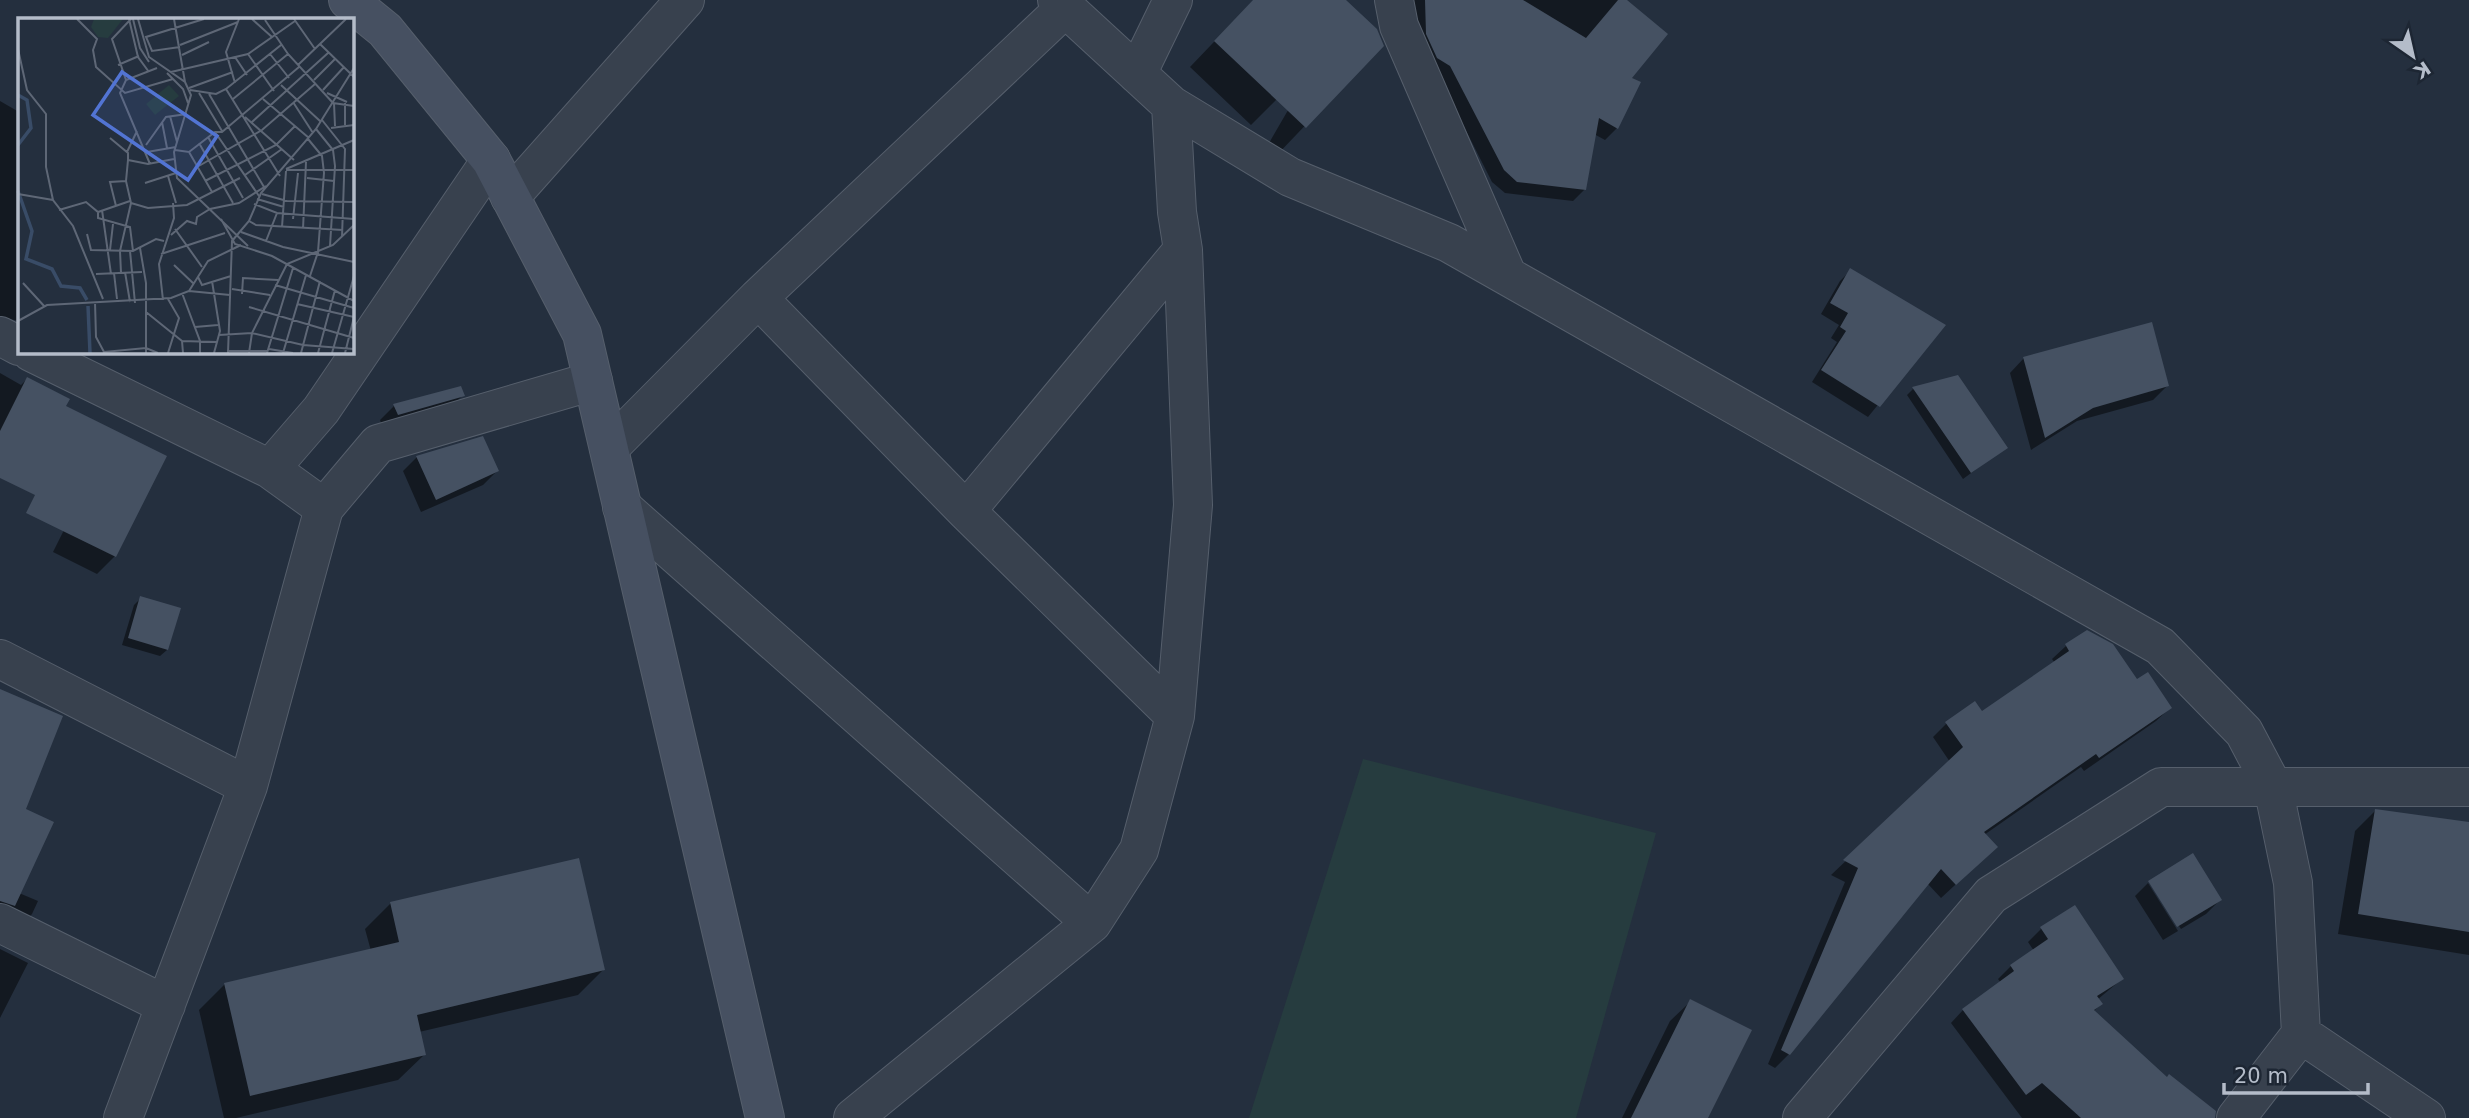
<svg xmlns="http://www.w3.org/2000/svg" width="2469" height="1118" font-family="'DejaVu Sans',sans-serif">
  <rect width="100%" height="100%" fill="#242f3e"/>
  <path fill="#263c3f" d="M 1363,759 L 1656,833 L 1576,1118 L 1249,1118 Z"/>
  <path fill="#0007" d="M 1254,0 L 1309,0 L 1276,100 L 1251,125 L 1190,67 Z
    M 1400,0 L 1625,0 L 1629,78 L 1617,128 L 1605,140 L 1594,134 L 1585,189 L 1573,201 L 1505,193 L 1492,182 Z
    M 1331,36 L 1382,45 L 1275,157 L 1265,150 Z
    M 0,101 L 19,112 L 19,321 L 0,317 Z
    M 1851,270 L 1943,325 L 1868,417 L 1812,382 L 1837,342 L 1831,338 L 1839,325 L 1821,314 L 1840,281 Z
    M 2024,358 L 2167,386 L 2153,400 L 2077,421 L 2031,450 L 2010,373 Z
    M 0,373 L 21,385 L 27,379 L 64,407 L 115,556 L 97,574 L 53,552 L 81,496 L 0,451 Z
    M 460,388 L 463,395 L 449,409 L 383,429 L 380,420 L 394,406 Z
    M 1913,389 L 2005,448 L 1963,479 L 1907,395 Z
    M 417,457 L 497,471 L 483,485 L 421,512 L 403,471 Z
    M 141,598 L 167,650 L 160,656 L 122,645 L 134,605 Z
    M 2066,646 L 2137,682 L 2170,708 L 2156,721 L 2084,771 L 2081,767 L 1984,835 L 1981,861 L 1941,898 L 1927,883 L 1789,1054 L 1775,1068 L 1768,1064 L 1845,882 L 1831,875 L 1950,762 L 1933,737 L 1947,723 L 1982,714 L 2055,663 L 2052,659 Z
    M 0,740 L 23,810 L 19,893 L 38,901 L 32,914 L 19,928 L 0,919 Z
    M 2375,811 L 2469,825 L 2469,955 L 2338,934 L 2355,831 Z
    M 2149,882 L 2220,900 L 2206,914 L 2181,929 Z
    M 2148,883 L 2178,931 L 2163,940 L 2135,896 Z
    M 391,903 L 603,970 L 578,995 L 419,1032 L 424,1055 L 398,1080 L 236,1118 L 224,1118 L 199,1010 L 225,984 L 371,951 L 365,929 Z
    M 2075,907 L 2122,979 L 2097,1000 L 2101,1004 L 2093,1012 L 2166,1080 L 2214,1118 L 2022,1118 L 1951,1023 L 1963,1010 L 2001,983 L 1998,979 L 2011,966 L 2034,951 L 2028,942 L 2041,929 Z
    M 0,949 L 28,963 L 0,1018 Z
    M 1691,1001 L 1706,1118 L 1622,1118 L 1670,1021 Z"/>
  <path fill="#455162" d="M 1253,0 L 1346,0 L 1377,29 L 1384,46 L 1306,128 L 1214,41 Z
    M 1425,0 L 1523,0 L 1586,38 L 1618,0 L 1627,0 L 1668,34 L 1632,78 L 1641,82 L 1618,129 L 1599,118 L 1586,190 L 1517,182 L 1504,170 L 1450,66 L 1437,58 L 1426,34 Z
    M 1850,268 L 1946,325 L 1880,407 L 1821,370 L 1846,331 L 1840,327 L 1848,313 L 1830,303 Z
    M 2152,322 L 2169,386 L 2093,408 L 2045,438 L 2023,357 Z
    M 1958,375 L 2008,448 L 1971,473 L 1912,387 Z
    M 27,377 L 70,399 L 66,406 L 167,456 L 116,557 L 26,513 L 35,495 L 0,478 L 0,431 Z
    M 461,386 L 465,396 L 398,415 L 393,404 Z
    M 483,436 L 499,471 L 436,500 L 416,456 Z
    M 140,596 L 181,608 L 168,650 L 128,638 Z
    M 2087,630 L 2113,644 L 2137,679 L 2148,672 L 2172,708 L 2099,758 L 2096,754 L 1984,832 L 1998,847 L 1956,885 L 1941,869 L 1790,1055 L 1781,1050 L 1858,868 L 1843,860 L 1963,747 L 1945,722 L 1975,701 L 1982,711 L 2069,651 L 2065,644 Z
    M 0,689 L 63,716 L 26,809 L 54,822 L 15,906 L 0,901 Z
    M 2375,809 L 2469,822 L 2469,932 L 2358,914 Z
    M 2193,853 L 2222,900 L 2177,927 L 2148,881 Z
    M 579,858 L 605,970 L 417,1015 L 426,1055 L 250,1096 L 224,983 L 399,942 L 390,902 Z
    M 2075,905 L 2124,979 L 2097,996 L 2103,1004 L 2094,1010 L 2167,1077 L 2169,1074 L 2216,1111 L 2215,1118 L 2081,1118 L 2042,1083 L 2026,1095 L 1962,1009 L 2014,971 L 2010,965 L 2048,939 L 2040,927 Z
    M 1690,999 L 1752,1030 L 1708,1118 L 1631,1118 Z"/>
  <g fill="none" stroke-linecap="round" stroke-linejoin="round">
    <defs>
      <path id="minor" d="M 1057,0 L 1171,105 L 1290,177 L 1449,243 L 2160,646 L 2244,732 L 2273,787 L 2293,883 L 2301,1034 L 2236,1118
        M 1394,0 L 1399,26 L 1507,275
        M 1137,74 L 1173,0
        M 510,197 L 685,0
        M 758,298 L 966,511 L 1175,716
        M 0,336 L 19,346
        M 31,352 L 270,469 L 324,508
        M 609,448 L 758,298 L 1065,8
        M 270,469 L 321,410 L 491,160
        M 622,507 L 1092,923
        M 966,511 L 1183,250
        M 0,659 L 248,786
        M 0,923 L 166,1005
        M 2301,1034 L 2426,1118
        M 123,1118 L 248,786 L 324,508 L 378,444 L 593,381
        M 853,1118 L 1092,923 L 1139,850 L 1175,716 L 1193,505 L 1183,250 L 1177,212 L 1171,105
        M 1802,1118 L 1991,895 L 2161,787 L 2469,787"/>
      <path id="secondary" d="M 348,0 L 385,30 L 491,160 L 582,334 L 765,1118"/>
    </defs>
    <use href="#minor" stroke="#565f6c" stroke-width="40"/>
    <use href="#secondary" stroke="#565f6c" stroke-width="40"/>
    <use href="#minor" stroke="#38414e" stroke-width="38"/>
    <use href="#secondary" stroke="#465061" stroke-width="38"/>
  </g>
  <g transform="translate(18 18)">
    <rect width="336" height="336" fill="#242f3e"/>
    <path d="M 76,1 L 105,1 L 90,20 L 80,19 L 73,9 ZM 151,67 L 161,78 L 137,97 L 128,86 Z" fill="#263c3f"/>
    <path fill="none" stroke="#394c67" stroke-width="3.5" d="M 0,77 L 9,82 L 13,110 L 0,127M 0,173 L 14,213 L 8,241 L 34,251 L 43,268 L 62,270 L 69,282M 70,288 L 72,335"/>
    <path fill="none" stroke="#5e6776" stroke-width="2" d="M 59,1 L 79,21 L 75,32 L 78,49 L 107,75 L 155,61M 111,1 L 120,39 L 131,54M 115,1 L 122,30 L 131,44M 120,1 L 131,39 L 167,64 L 173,77 L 156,134 L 159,160 L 230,228M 156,1 L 167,64M 234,1 L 254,19M 276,1 L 297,31M 247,2 L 270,36 L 315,85 L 336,88M 302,26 L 336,59M 162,27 L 220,4M 162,29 L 134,33 L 128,19 L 186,1M 0,31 L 9,72 L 28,96 L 28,149 L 35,182 L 55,208 L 85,281M 230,36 L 256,73M 252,36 L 271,60M 164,37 L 191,24M 217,39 L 229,57M 100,47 L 121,38M 280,47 L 328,1M 153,54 L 230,36 L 277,3M 149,55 L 165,71 L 170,85M 108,62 L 94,21 L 113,1M 296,62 L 317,41M 217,65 L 208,34 L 221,1M 263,67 L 302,103M 171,70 L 215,54M 208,71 L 262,158M 172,72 L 198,76 L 208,71 L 263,27M 305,72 L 326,49M 181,75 L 204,113M 309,75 L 329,84M 191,76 L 246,169M 215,81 L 270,36M 245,81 L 291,120M 275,84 L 295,115M 316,85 L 317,108M 327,85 L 327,107M 152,98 L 159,124M 227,99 L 276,142M 304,102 L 327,131 L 324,219M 144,104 L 149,130M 234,104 L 310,35M 313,110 L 336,107M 298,111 L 315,132 L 317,148 L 312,228M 197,114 L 241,178M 190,119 L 225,180M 92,120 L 110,135 L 110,142M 290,121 L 304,138 L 306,155 L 300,234 L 292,258M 181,125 L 215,185M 128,127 L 148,99 L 169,96M 157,132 L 171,134 L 197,114 L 204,114 L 281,49M 109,134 L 119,113M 129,134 L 158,129M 171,134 L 194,174M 132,146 L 102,75 L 108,62 L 139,50M 179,149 L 244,112 L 297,66M 268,151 L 336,122M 268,152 L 336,152M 227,157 L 264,131M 150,158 L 158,185M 289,160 L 316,163M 108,163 L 110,142 L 130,146 L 156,141M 187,163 L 258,127 L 277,108M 127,165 L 158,155M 0,176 L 35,182M 244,176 L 269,183 L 336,184M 239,181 L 266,189M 113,185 L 130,190 L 169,187 L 222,160M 236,186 L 259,195 L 336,201M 98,188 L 92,164 L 108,163 L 113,185 L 102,233 L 103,255M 41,192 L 68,184 L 80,194 L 112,183M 84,192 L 93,256M 80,194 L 80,200 L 112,209 L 115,233M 203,201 L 217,226 L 254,238 L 336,283M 275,201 L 280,155M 231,203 L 238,207 L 325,212M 264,209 L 268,153M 157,211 L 184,249M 285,211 L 288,144M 223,214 L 265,229 L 336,244M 69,216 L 73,232 L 115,233 L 138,221 L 146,223M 153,217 L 169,203 L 178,206 L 179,199 L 192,191 L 221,185 L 248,168M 248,223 L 259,195M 122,230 L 128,265 L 128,335M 92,232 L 95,206M 112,233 L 117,285M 143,236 L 207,215M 156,247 L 176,266M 107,254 L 112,284M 96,255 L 99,281M 78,256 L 124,254M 180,259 L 184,267 L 213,258M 194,263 L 202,313 L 196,335M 5,265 L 27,289M 257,267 L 336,290M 214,271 L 252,277M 171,273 L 212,277M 164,275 L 182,323 L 182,335M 224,276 L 225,260 L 260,262M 150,281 L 161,300 L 150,335M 145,282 L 141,246 L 156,200 L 155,185M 77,284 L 78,319 L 86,334 L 128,330 L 140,335M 279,286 L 336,299M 231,289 L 336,320M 128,294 L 164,323 L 165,335M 0,303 L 29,287 L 153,280 L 171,273 L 190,243 L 223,227M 177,309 L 200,307M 201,317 L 234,315 L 285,327 L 336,331M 164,323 L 199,324M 251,331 L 275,335M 209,333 L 250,333M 210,335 L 214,223 L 231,203 L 243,175 L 298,111 L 336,50M 231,335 L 234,315 L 269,246 L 315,227 L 336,207M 249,335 L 275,250M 265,335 L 288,257M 283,335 L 302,263M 300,335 L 317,272M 314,335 L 336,258M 327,335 L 336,299"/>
    <path fill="#5274d3" fill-opacity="0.15" stroke="#5274d3" stroke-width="3.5" d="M 104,54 L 199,118 L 170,162 L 75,97 Z"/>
    <rect width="336" height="336" fill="none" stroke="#b4bcc9" stroke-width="3.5"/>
  </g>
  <g transform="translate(2413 56) rotate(146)" stroke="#1d2633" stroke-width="5" paint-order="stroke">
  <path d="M0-5L12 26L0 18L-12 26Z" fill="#b4bcc9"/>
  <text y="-10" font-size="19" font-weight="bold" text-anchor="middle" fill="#b4bcc9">K</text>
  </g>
  <path d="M2224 1083v10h144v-10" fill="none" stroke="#b4bcc9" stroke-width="3.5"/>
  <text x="2234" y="1083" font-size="21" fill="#b4bcc9" stroke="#1d2633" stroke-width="5" paint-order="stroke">20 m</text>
</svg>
